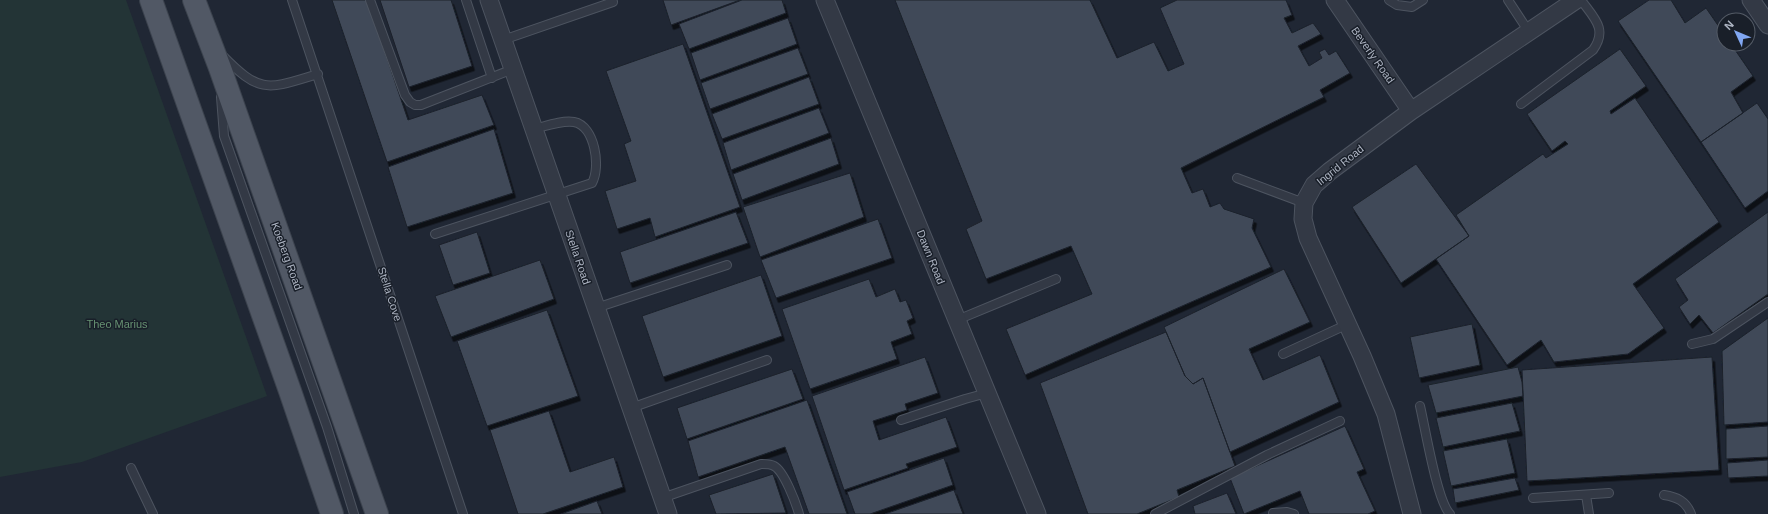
<svg xmlns="http://www.w3.org/2000/svg" width="1768" height="514" font-family="Arial,sans-serif">
  <defs>
    <filter id="shadow"><feDropShadow dx="2.5" dy="4.5" stdDeviation="0" flood-color="#0009"/></filter>
  </defs>
  <rect width="100%" height="100%" fill="#202734"/>
  <path fill="#233436" d="M 0,0 L 126,0 L 267,396 L 82,462 L 0,477 Z"/>
  <path fill="#414a59" stroke="#1b212b" filter="url(#shadow)" d="M 332,0 L 367,0 L 408,120 L 482,95 L 494,125 L 387,162 Z
    M 380,0 L 451,0 L 472,66 L 409,87 Z
    M 663,0 L 740,0 L 671,25 Z
    M 742,0 L 782,0 L 786,13 L 689,49 L 679,24 Z
    M 895,0 L 1090,0 L 1117,58 L 1154,42 L 1168,71 L 1184,64 L 1160,8 L 1177,0 L 1286,0 L 1292,15 L 1284,18 L 1292,33 L 1313,23 L 1321,34 L 1298,46 L 1309,66 L 1322,58 L 1319,52 L 1325,49 L 1329,55 L 1336,51 L 1350,73 L 1320,90 L 1324,97 L 1181,168 L 1192,193 L 1203,189 L 1210,207 L 1220,203 L 1224,209 L 1254,219 L 1252,228 L 1271,267 L 1025,375 L 1006,329 L 1092,294 L 1071,246 L 986,279 L 966,229 L 982,221 Z
    M 1649,0 L 1671,0 L 1685,23 L 1706,8 L 1724,34 L 1724,44 L 1731,44 L 1753,76 L 1731,92 L 1743,113 L 1701,142 L 1618,21 Z
    M 788,18 L 797,44 L 700,80 L 691,53 Z
    M 683,44 L 740,207 L 655,237 L 650,218 L 617,229 L 605,191 L 636,181 L 624,144 L 631,141 L 606,71 Z
    M 798,48 L 808,74 L 710,109 L 701,83 Z
    M 1620,49 L 1646,86 L 1610,111 L 1611,114 L 1635,98 L 1719,222 L 1633,284 L 1664,328 L 1628,354 L 1554,362 L 1541,340 L 1507,365 L 1436,259 L 1469,236 L 1456,215 L 1543,154 L 1546,158 L 1568,144 L 1565,141 L 1552,151 L 1527,114 Z
    M 809,77 L 819,104 L 722,139 L 712,114 Z
    M 1757,103 L 1768,119 L 1768,191 L 1745,208 L 1701,142 Z
    M 819,108 L 829,133 L 731,170 L 723,143 Z
    M 494,129 L 513,193 L 407,227 L 388,167 Z
    M 831,138 L 839,164 L 742,200 L 733,174 Z
    M 1416,164 L 1469,236 L 1401,283 L 1352,207 Z
    M 850,173 L 864,217 L 760,257 L 743,207 Z
    M 736,212 L 748,243 L 630,283 L 620,252 Z
    M 1768,212 L 1768,294 L 1713,333 L 1699,315 L 1690,324 L 1679,307 L 1688,300 L 1675,279 Z
    M 878,219 L 892,258 L 776,298 L 761,260 Z
    M 477,232 L 490,273 L 453,285 L 439,245 Z
    M 540,260 L 554,299 L 451,337 L 435,296 Z
    M 1284,269 L 1310,322 L 1249,349 L 1263,380 L 1320,355 L 1339,402 L 1230,452 L 1203,378 L 1193,384 L 1185,376 L 1164,327 Z
    M 761,275 L 782,336 L 663,377 L 642,316 Z
    M 869,279 L 876,297 L 895,289 L 900,302 L 906,300 L 913,318 L 907,321 L 912,334 L 891,342 L 897,359 L 810,389 L 782,309 Z
    M 547,310 L 578,396 L 487,426 L 457,341 Z
    M 1768,318 L 1768,422 L 1724,425 L 1722,351 Z
    M 1472,324 L 1480,365 L 1419,378 L 1410,337 Z
    M 1166,332 L 1185,376 L 1193,384 L 1203,378 L 1235,466 L 1177,490 L 1179,497 L 1137,514 L 1088,514 L 1040,383 Z
    M 925,357 L 938,393 L 905,404 L 907,410 L 873,421 L 879,440 L 946,417 L 957,447 L 906,464 L 908,468 L 844,490 L 812,396 Z
    M 1712,357 L 1719,470 L 1527,481 L 1522,370 Z
    M 1518,367 L 1522,382 L 1523,396 L 1436,413 L 1428,385 Z
    M 792,369 L 803,399 L 687,439 L 677,408 Z
    M 807,400 L 847,514 L 809,514 L 785,447 L 698,477 L 688,441 Z
    M 1512,403 L 1520,431 L 1443,447 L 1436,418 Z
    M 549,411 L 570,472 L 614,457 L 623,487 L 543,514 L 518,514 L 490,430 Z
    M 1345,426 L 1364,469 L 1357,472 L 1375,511 L 1368,514 L 1309,514 L 1300,491 L 1244,514 L 1230,478 Z
    M 1768,426 L 1768,457 L 1726,459 L 1726,429 Z
    M 1507,439 L 1515,473 L 1451,486 L 1443,451 Z
    M 944,458 L 953,485 L 870,514 L 855,514 L 847,492 Z
    M 1768,460 L 1768,476 L 1728,478 L 1727,463 Z
    M 773,474 L 786,513 L 716,514 L 709,495 Z
    M 1515,478 L 1519,490 L 1455,503 L 1453,489 Z
    M 954,490 L 963,514 L 885,514 Z
    M 1227,493 L 1236,514 L 1195,514 L 1193,506 Z
    M 597,501 L 602,514 L 561,514 Z"/>
  <g fill="none" stroke-linecap="round" stroke-linejoin="round">
    <defs>
      <path id="lane" d="M 292,0 L 463,514
        M 370,0 L 405,95 L 410,102 L 415,105 L 421,105 L 513,69
        M 466,0 L 492,78
        M 1389,0 L 1397,5 L 1412,7 L 1423,0
        M 1508,0 L 1529,32
        M 503,40 L 613,2
        M 222,55 C 261,95 268,89 318,74
        M 221,97 L 224,136 L 327,427 L 354,514
        M 1521,104 L 1593,50 C 1608,29 1594,18 1581,0
        M 1237,178 L 1304,203
        M 435,234 L 592,183 C 601,167 595,126 574,122 C 562,120 546,126 534,129
        M 596,308 L 727,265
        M 957,320 L 1056,279
        M 1692,344 L 1713,339 L 1768,302
        M 1283,354 L 1348,324
        M 1420,406 C 1425,427 1437,501 1450,514
        M 631,408 L 767,360
        M 901,420 L 965,399 L 987,393
        M 131,468 L 153,514
        M 1586,495 L 1589,514
        M 1664,495 C 1677,497 1686,501 1691,514
        M 662,498 L 761,464 C 766,464 771,464 774,466 C 784,471 796,503 799,514
        M 1533,498 L 1609,493
        M 1273,513 L 1287,512 L 1294,514
        M 1155,514 L 1267,455 L 1340,421"/>
      <path id="street" d="M 489,0 L 668,514
        M 825,0 L 1037,514
        M 1335,0 L 1411,111
        M 1751,0 L 1768,25
        M 1412,514 L 1386,414 L 1362,356 L 1308,238 L 1303,219 L 1304,203 L 1314,185 L 1330,171 L 1411,111 L 1576,0"/>
      <path id="primary" d="M 151,0 L 290,391 L 332,514
        M 194,0 L 220,68 L 377,514"/>
    </defs>
    <use href="#lane" stroke="#4d5460" stroke-width="10"/>
    <use href="#street" stroke="#4d5460" stroke-width="19"/>
    <use href="#primary" stroke="#3c434e" stroke-width="24"/>
    <use href="#lane" stroke="#333945" stroke-width="8"/>
    <use href="#street" stroke="#333945" stroke-width="17"/>
    <use href="#primary" stroke="#515865" stroke-width="22"/>
  </g>
  <g text-anchor="middle" stroke-width="3" stroke-linejoin="round" paint-order="stroke">
    <g font-size="11" fill="#adb4c2" stroke="#191f29">
      <text transform="translate(1373 55) rotate(55)" y="4">Beverly Road</text>
      <text transform="translate(1340 165) rotate(-39)" y="4">Ingrid Road</text>
      <text transform="translate(287 256) rotate(70)" y="4">Koeberg Road</text>
      <text transform="translate(578 257) rotate(71)" y="4">Stella Road</text>
      <text transform="translate(931 257) rotate(68)" y="4">Dawn Road</text>
      <text transform="translate(390 294) rotate(72)" y="4">Stella Cove</text>
    </g>
    <g font-size="11" fill="#669172" stroke="#191f29">
      <text x="117" y="328">Theo Marius</text>
    </g>
  </g>
  <g transform="translate(1736 32) rotate(314)"><circle r="19" fill="#191f29" stroke="#545b66"/>
  <path d="M0-3L7 15L0 10L-7 15Z" fill="#81a7f2"/>
  <text y="-6" font-size="11" font-weight="bold" text-anchor="middle" fill="#adb4c2">N</text>
  </g>
</svg>
